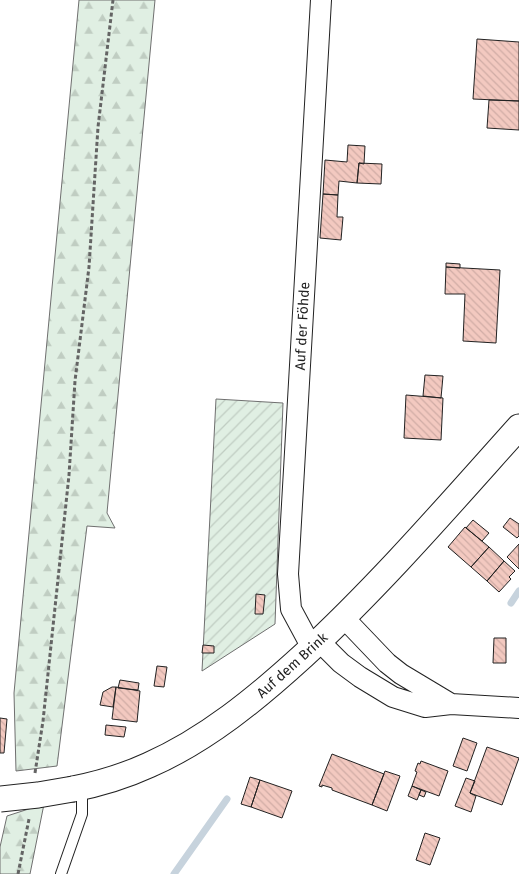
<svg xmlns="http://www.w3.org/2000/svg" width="519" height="874" font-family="'Fira Sans',sans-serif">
  <defs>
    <pattern id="forest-firs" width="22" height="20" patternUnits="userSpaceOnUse" patternTransform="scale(1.25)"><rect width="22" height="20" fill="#e0efe3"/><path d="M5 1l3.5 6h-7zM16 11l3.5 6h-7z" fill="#c0cdc2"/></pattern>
    <pattern id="garden-furrows" width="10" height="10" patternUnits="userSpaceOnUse" patternTransform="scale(1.25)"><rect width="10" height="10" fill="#e0efe3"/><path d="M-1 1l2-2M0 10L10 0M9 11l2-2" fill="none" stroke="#c0cdc2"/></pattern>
    <pattern id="building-back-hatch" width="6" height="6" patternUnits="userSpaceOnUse" patternTransform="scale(1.25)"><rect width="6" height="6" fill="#f3c9c0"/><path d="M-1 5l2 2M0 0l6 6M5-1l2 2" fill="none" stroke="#d0aca5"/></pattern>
  </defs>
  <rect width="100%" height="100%" fill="#fff"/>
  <path fill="url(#forest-firs)" stroke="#6f6f6f" d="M 79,0 L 155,0 L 107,513 L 115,528 L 87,526 L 57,766 L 16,771 L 14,693 Z
    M 44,804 L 30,874 L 0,874 L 0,847 L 7,816 Z"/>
  <path fill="url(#garden-furrows)" stroke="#6f6f6f" d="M 216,399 L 283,403 L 275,624 L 202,671 Z"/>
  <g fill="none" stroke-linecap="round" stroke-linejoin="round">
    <path stroke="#c7d3dd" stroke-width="7" d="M 511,603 L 519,591
      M 174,874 L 227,799"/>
  </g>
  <path fill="url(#building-back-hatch)" stroke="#222" d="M 477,39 L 519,42 L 519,101 L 473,99 Z
    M 489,100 L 519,101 L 519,130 L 487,128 Z
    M 348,145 L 365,146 L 364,164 L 359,163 L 357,183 L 339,181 L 338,195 L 323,194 L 325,160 L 347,162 Z
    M 359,163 L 382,164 L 381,184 L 357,183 Z
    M 323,194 L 338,195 L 337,217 L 343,217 L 341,240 L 320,238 Z
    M 446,263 L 460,264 L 460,268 L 446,267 Z
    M 446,267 L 500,270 L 496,343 L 463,341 L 465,294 L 445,294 Z
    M 425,375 L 443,376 L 441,398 L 423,396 Z
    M 406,395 L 443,398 L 441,440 L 404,438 Z
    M 510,518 L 519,524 L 519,536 L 517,538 L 503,527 Z
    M 473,520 L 489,533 L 482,541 L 466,528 Z
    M 465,527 L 489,547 L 471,567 L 448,547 Z
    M 519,544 L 519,569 L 507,557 Z
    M 489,547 L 504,561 L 487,581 L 471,567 Z
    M 504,561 L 515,571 L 509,577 L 511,579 L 499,592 L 487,581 Z
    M 256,594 L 265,595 L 263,614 L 255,614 Z
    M 494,638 L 506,638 L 506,663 L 493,663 Z
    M 203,645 L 214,646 L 214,653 L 202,653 Z
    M 157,666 L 167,667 L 164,687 L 154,686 Z
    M 120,680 L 139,683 L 138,690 L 118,688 Z
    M 112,687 L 116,687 L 113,707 L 100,705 L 103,692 Z
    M 116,687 L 140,691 L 137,722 L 112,719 Z
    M 0,718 L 7,719 L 4,753 L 0,753 Z
    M 106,725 L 126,727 L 124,737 L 105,735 Z
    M 463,738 L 477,743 L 467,771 L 453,766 Z
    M 487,747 L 519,758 L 502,805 L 470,793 Z
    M 332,754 L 384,774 L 372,805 L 332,790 L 332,788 L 322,785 L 322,787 L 319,786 Z
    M 421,761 L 448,771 L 439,796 L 412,786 L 417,772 L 415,771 L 418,763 L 420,764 Z
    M 385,771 L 400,776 L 387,811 L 372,805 Z
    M 250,777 L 260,780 L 251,807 L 241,804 Z
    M 466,778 L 475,781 L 470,793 L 476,796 L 471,812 L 455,806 Z
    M 260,780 L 292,791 L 282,818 L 251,807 Z
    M 412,786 L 421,790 L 417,800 L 408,796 Z
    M 421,790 L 426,792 L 424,797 L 419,795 Z
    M 425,833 L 440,838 L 430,865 L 416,860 Z"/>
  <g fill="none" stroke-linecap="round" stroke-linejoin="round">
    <defs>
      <path id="service" d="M 61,874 L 82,814 L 82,788"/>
      <path id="minor" d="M 344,618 L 387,663 L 401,674 L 451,704
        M 319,641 L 341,663 L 360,677 L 393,697 L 425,707 L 451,704 L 519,708
        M 312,648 L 291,609 L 288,574 L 321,0"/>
      <path id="tertiary" d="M 73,789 C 99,784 125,776 149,765 C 206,740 257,698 303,656 C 380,585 449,505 519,427"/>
    </defs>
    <use href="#service" stroke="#222" stroke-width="12"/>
    <use href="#minor" stroke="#222" stroke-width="22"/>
    <use href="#tertiary" stroke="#222" stroke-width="27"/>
    <path stroke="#646464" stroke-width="3" stroke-dasharray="4 2.5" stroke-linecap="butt" d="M 35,773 L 43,721 L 69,475 L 75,381 L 89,267 L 98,127 L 113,0
      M 18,874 L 29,819"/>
    <use href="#service" stroke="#fff" stroke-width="10"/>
    <use href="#minor" stroke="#fff" stroke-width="20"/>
    <use href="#tertiary" stroke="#fff" stroke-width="25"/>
    <defs>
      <path id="tertiary-bridge" d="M 0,799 L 38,795 L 73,789"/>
    </defs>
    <use href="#tertiary-bridge" stroke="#222" stroke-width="27" stroke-linecap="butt"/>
    <use href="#tertiary-bridge" stroke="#fff" stroke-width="25"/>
  </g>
  <g text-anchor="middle" stroke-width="4" stroke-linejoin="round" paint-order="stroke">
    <g font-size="14" fill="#222" stroke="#fff">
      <text transform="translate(302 326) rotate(-87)" y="5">Auf der Föhde</text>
      <text transform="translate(292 665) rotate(-42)" y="5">Auf dem Brink</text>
    </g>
  </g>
</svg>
